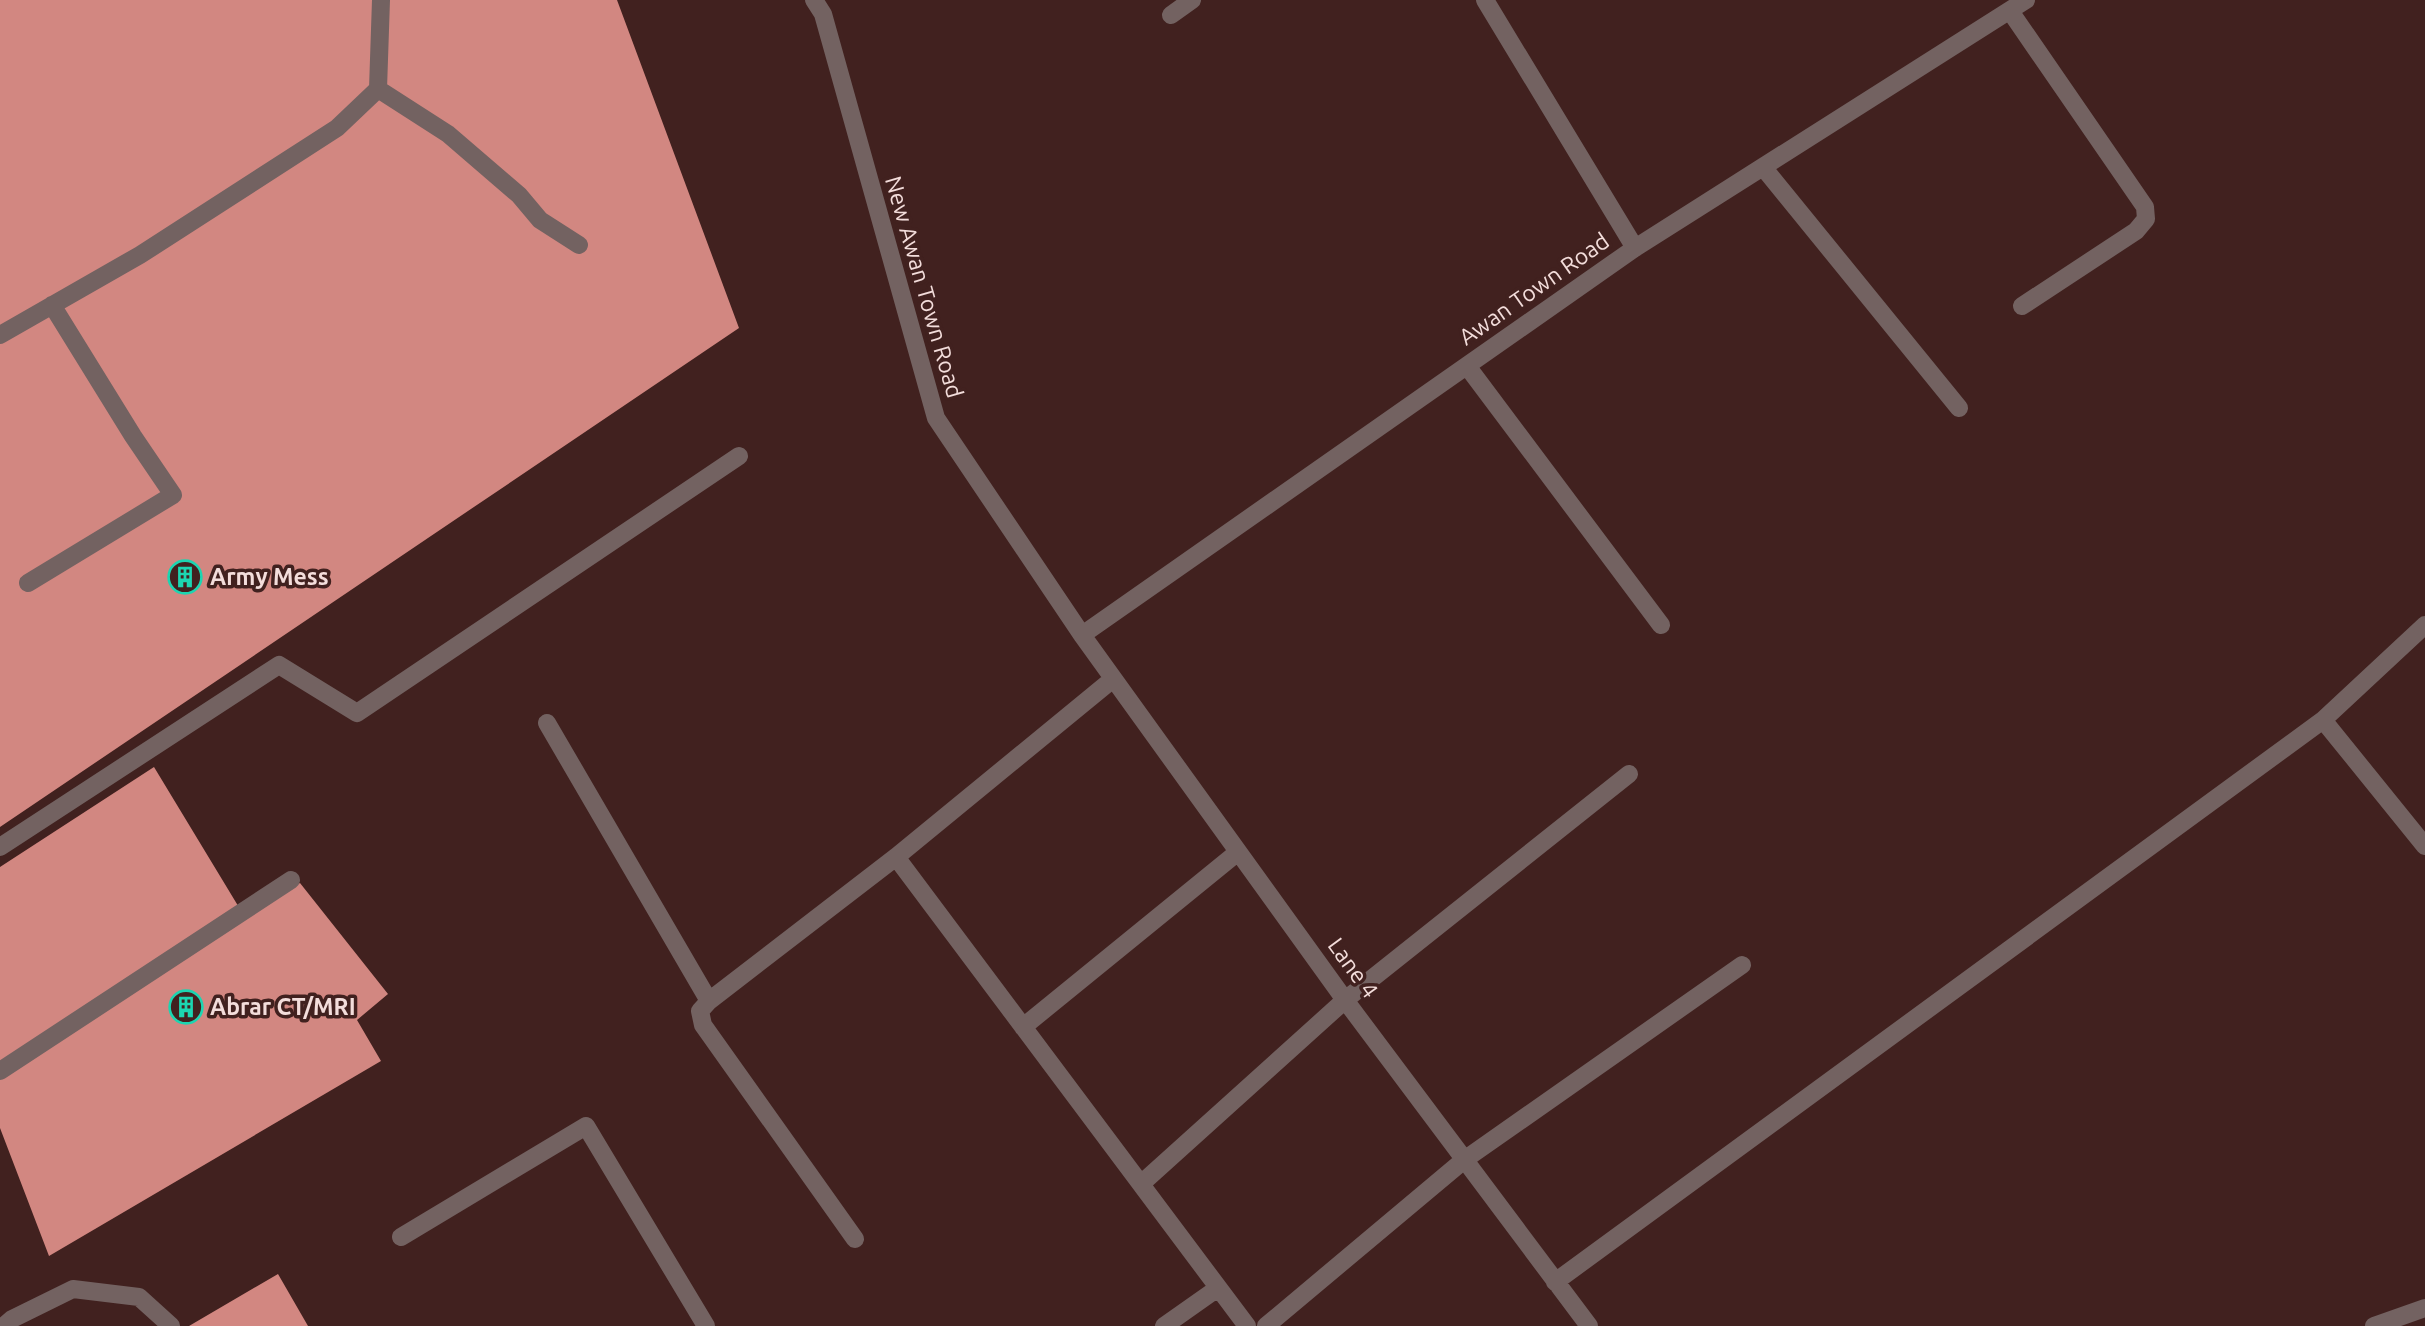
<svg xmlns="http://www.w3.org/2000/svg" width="2425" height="1326" font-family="Ubuntu,sans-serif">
  <rect width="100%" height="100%" fill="#41211f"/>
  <path fill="#d28781" d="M 0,0 L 617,0 L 739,328 L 0,827 Z
    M 154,767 L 243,914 L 300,883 L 388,994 L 357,1020 L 381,1061 L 49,1256 L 0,1128 L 0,867 Z
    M 278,1274 L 308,1326 L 189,1326 Z"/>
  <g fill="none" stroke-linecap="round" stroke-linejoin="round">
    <path stroke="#736261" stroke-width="18" d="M 814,0 L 823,14 L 936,418 L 1082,635 L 1345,1000 L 1589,1326
      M 1485,0 L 1635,248
      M 2010,11 L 2145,207 L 2146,219 L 2136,231 L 2022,306
      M 1171,15 L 1192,0
      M 378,89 L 448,134 L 519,195 L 540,220 L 579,245
      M 1763,167 L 1959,408
      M 0,335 L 140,255 L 337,128 L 378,89 L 381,0
      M 1467,366 L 1661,625
      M 28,583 L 173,495 L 133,436 L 52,305
      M 1082,635 L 1635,248 L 2026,0
      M 2323,720 L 2425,846
      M 547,723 L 709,1001
      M 0,847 L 279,665 L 357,713 L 739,456
      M 896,857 L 1247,1326
      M 1023,1027 L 1238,852
      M 0,1071 L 291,880
      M 1141,1184 L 1345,1000 L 1629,774
      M 401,1237 L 586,1126 L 706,1326
      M 855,1239 L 703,1025 L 700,1011 L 709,1001 L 896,857 L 1113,679
      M 1555,1282 L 2323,720 L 2425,625
      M 4,1326 L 12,1319 L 73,1289 L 139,1297 L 171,1326
      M 1164,1326 L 1218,1288
      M 1266,1326 L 1464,1160 L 1742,965
      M 2374,1326 L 2425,1308"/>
  </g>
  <defs>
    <symbol id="building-ring" viewBox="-11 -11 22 22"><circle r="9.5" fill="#41211f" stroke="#1cd5b1" stroke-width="1.5"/><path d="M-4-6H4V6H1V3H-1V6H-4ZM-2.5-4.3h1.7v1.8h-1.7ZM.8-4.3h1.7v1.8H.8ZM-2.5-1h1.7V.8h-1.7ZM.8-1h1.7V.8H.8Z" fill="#1cd5b1"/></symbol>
  </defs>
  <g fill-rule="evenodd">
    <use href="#building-ring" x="166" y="558" width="38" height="38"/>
    <use href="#building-ring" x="167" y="988" width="38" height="38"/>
  </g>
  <g text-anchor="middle" stroke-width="7" stroke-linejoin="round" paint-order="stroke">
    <g font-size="23" fill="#f3dddb" stroke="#41211f">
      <text transform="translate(924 287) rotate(74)" y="8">New Awan Town Road</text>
      <text transform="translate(1534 289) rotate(-35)" y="8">Awan Town Road</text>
      <text transform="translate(1353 968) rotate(54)" y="8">Lane 4</text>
    </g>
    <g font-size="23" font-weight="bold" fill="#f3dddb" stroke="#41211f" text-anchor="start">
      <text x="210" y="585">Army Mess</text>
      <text x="210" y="1015">Abrar CT/MRI</text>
    </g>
  </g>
</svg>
